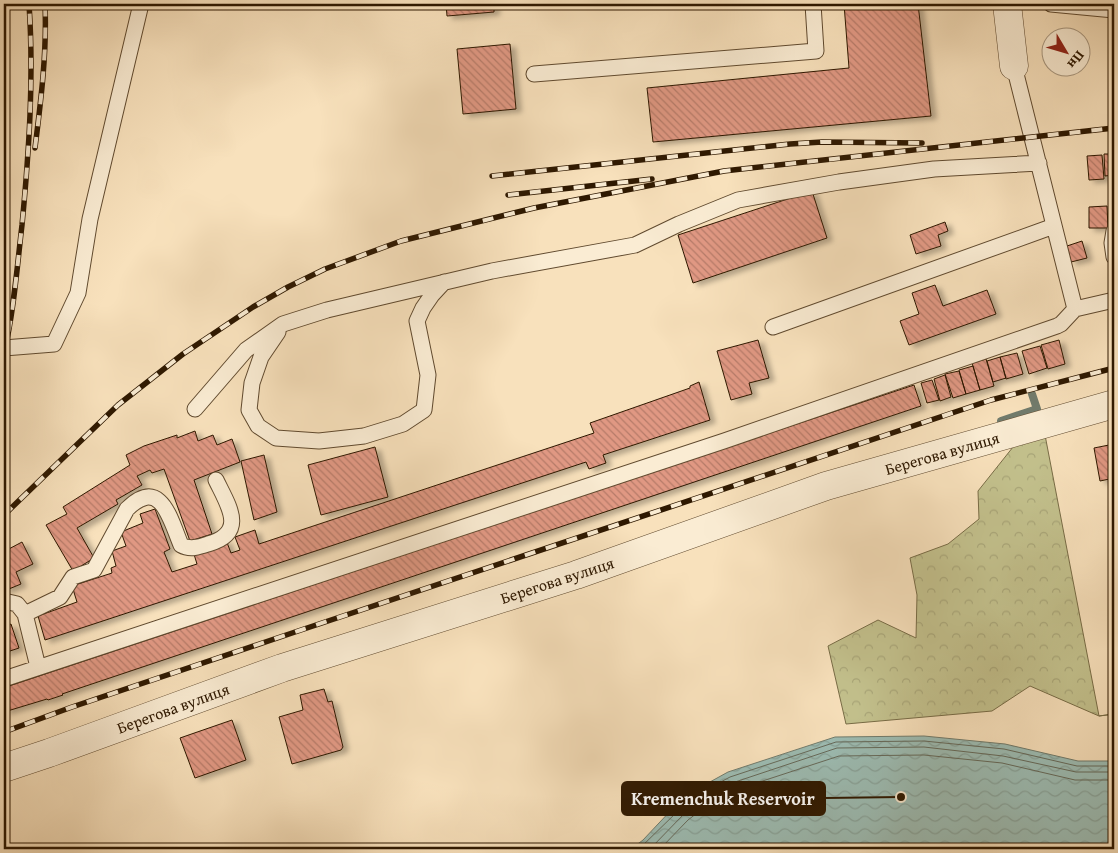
<svg xmlns="http://www.w3.org/2000/svg" width="1118" height="853" font-family="'Gentium Book Plus',serif">
  <defs>
    <pattern id="forest-crowns" width="20" height="18" patternUnits="userSpaceOnUse" patternTransform="scale(1.25)"><rect width="20" height="18" fill="#c3c18d"/><path d="M2 6a3 3 0 1 1 6 0M12 15a3 3 0 1 1 6 0" fill="none" stroke="#a8a578"/></pattern>
    <pattern id="water-waves" width="16" height="10" patternUnits="userSpaceOnUse" patternTransform="scale(1.25)"><rect width="16" height="10" fill="#9dbdb4"/><path d="M0 5q4-4 8 0t8 0" fill="none" stroke="#88a299"/></pattern>
    <pattern id="building-back-hatch" width="6" height="6" patternUnits="userSpaceOnUse" patternTransform="scale(1.25)"><rect width="6" height="6" fill="#e09883"/><path d="M-1 5l2 2M0 0l6 6M5-1l2 2" fill="none" stroke="#b67b69"/></pattern>
    <filter id="shadow"><feDropShadow dx="5.5" dy="3" stdDeviation="2.5" flood-color="#0004"/></filter>
  </defs>
  <rect width="100%" height="100%" fill="#f8e1bc"/>
  <filter id="stains"><feTurbulence type="fractalNoise" baseFrequency=".004" numOctaves="4"/><feColorMatrix values="0 0 0 0 .2 0 0 0 0 .09 0 0 0 0 .02 0 0 0 .5 -.17"/></filter>
  <radialGradient id="worn" r=".72"><stop offset=".6" stop-color="#630" stop-opacity="0"/><stop offset="1" stop-color="#630" stop-opacity=".3"/></radialGradient>
  <path fill="url(#forest-crowns)" stroke="#786c46" d="M 1045,435 L 1099,716 L 1114,714 L 1099,716 L 1030,686 L 992,711 L 846,724 L 828,646 L 878,620 L 916,638 L 917,595 L 910,558 L 948,544 L 979,519 L 978,491 L 1021,437 Z"/>
  <path fill="url(#water-waves)" stroke="#717b6c" d="M 924,736 L 1005,744 L 1078,761 L 1114,761 L 1114,849 L 631,849 L 643,840 L 675,806 L 699,788 L 728,772 L 835,737 Z"/>
  <g fill="none" stroke-linecap="round" stroke-linejoin="round">
    <path stroke="#666a5a" stroke-width="1" d="M 639,849 L 679,810 L 702,792 L 730,777 L 836,742 L 924,741 L 1004,749 L 1077,766 L 1114,766
      M 650,849 L 683,815 L 706,797 L 732,783 L 837,748 L 924,747 L 1003,756 L 1076,772 L 1114,772
      M 660,849 L 688,820 L 710,803 L 735,790 L 839,756 L 924,755 L 1002,763 L 1075,780 L 1114,780"/>
    <path stroke="#717b6c" stroke-width="8" d="M 1003,430 L 1001,421 L 1037,409 L 1032,394"/>
  </g>
  <path fill="url(#building-back-hatch)" stroke="#2e1800" filter="url(#shadow)" d="M 446,4 L 494,4 L 494,12 L 447,16 Z
    M 844,4 L 918,4 L 931,116 L 653,142 L 647,88 L 849,68 Z
    M 510,44 L 516,109 L 463,114 L 457,49 Z
    M 1104,154 L 1114,154 L 1114,175 L 1105,176 Z
    M 1102,155 L 1104,179 L 1089,180 L 1087,156 Z
    M 812,191 L 827,238 L 693,283 L 678,235 Z
    M 1107,206 L 1108,228 L 1089,228 L 1089,207 Z
    M 945,222 L 948,231 L 938,235 L 941,246 L 916,254 L 910,235 Z
    M 1082,241 L 1087,258 L 1071,262 L 1067,246 Z
    M 935,285 L 943,306 L 987,290 L 996,314 L 909,345 L 900,321 L 919,314 L 912,293 Z
    M 758,340 L 769,378 L 749,383 L 752,394 L 731,400 L 717,351 Z
    M 1059,340 L 1065,364 L 1048,369 L 1041,345 Z
    M 1040,346 L 1047,368 L 1029,374 L 1022,351 Z
    M 1017,353 L 1023,374 L 1006,379 L 1000,357 Z
    M 1000,357 L 1006,378 L 993,382 L 987,361 Z
    M 986,359 L 994,386 L 980,390 L 972,363 Z
    M 973,366 L 980,390 L 966,394 L 959,370 Z
    M 959,371 L 966,394 L 953,398 L 945,374 Z
    M 945,375 L 951,397 L 940,401 L 934,379 Z
    M 932,380 L 939,400 L 927,403 L 921,383 Z
    M 699,382 L 710,420 L 603,455 L 606,463 L 589,469 L 586,462 L 45,640 L 38,616 L 77,602 L 72,586 L 112,573 L 111,568 L 116,566 L 112,551 L 126,546 L 121,532 L 143,523 L 140,514 L 155,509 L 170,549 L 164,552 L 172,572 L 197,564 L 193,551 L 226,540 L 231,553 L 240,550 L 235,537 L 255,530 L 259,544 L 594,433 L 590,423 L 690,388 L 690,386 Z
    M 914,385 L 921,406 L 62,694 L 63,695 L 48,700 L 47,699 L 4,712 L 4,688 L 9,686 Z
    M 195,431 L 198,441 L 213,435 L 217,445 L 232,439 L 240,462 L 194,480 L 212,534 L 190,541 L 164,469 L 152,473 L 150,470 L 137,476 L 142,485 L 116,500 L 118,504 L 77,528 L 94,558 L 73,571 L 46,525 L 67,514 L 63,507 L 130,465 L 126,455 L 144,446 L 177,435 L 177,438 Z
    M 1114,444 L 1114,478 L 1100,481 L 1094,448 Z
    M 375,447 L 388,497 L 321,515 L 308,465 Z
    M 264,455 L 277,512 L 254,520 L 241,461 Z
    M 22,542 L 33,564 L 16,572 L 21,584 L 4,591 L 4,561 L 8,559 L 5,551 Z
    M 11,624 L 19,648 L 4,653 L 4,627 Z
    M 324,689 L 328,702 L 332,701 L 343,747 L 341,750 L 292,764 L 279,717 L 303,710 L 300,695 Z
    M 232,720 L 246,760 L 195,778 L 180,738 Z"/>
  <g fill="none" stroke-linecap="round" stroke-linejoin="round">
    <defs>
      <path id="lane" d="M 1051,4 L 1114,10
        M 1014,66 L 1075,309
        M 534,74 L 816,51 L 813,4
        M 1114,231 L 1112,243 L 1114,257
        M 773,327 L 1054,226
        M 278,332 L 261,357 L 252,383 L 249,410 L 258,426 L 276,438 L 319,441 L 364,436 L 403,424 L 424,410 L 428,375 L 417,321 L 423,308 L 432,295 L 444,282
        M 4,348 L 54,344 L 78,293 L 90,219 L 141,4
        M 195,409 L 246,350 L 283,324 L 327,310 L 492,271 L 635,245 L 679,224 L 738,200 L 839,182 L 934,169 L 1039,163
        M 4,601 L 17,604 L 25,614
        M 38,667 L 25,614 L 60,597 L 73,577 L 94,570 L 127,509 C 161,476 170,519 181,545 C 190,550 199,547 208,544 C 248,533 228,505 216,480
        M 4,679 L 724,441 L 1057,326 L 1061,324 L 1075,309 L 1114,300"/>
      <path id="street" d="M 1007,4 L 1014,66
        M 4,768 L 49,753 L 282,668 L 576,575 L 826,486 L 1114,404"/>
    </defs>
    <use href="#lane" stroke="#604a2f" stroke-width="17"/>
    <use href="#street" stroke="#604a2f" stroke-width="29"/>
    <use href="#lane" stroke="#faecd3" stroke-width="15"/>
    <use href="#street" stroke="#faecd3" stroke-width="28"/>
    <defs>
      <path id="rail" d="M 35,148 C 41,100 47,52 45,4
        M 492,176 L 790,144 L 822,142 L 922,143
        M 508,195 L 652,179
        M 4,353 C 14,311 17,267 22,225 C 29,152 34,77 29,4
        M 4,515 L 118,405 L 183,354 L 253,307 L 288,287 L 325,269 L 401,241 L 534,208 L 724,171 L 1114,128
        M 4,732 L 72,707 L 301,630 L 991,400 L 1114,368"/>
    </defs>
    <use href="#rail" stroke="#2e1800" stroke-width="5.5"/>
    <use href="#rail" stroke="#faecd3" stroke-width="4" stroke-dasharray="11" stroke-linecap="butt"/>
  </g>
  <g text-anchor="middle" stroke-width="5" stroke-linejoin="round" paint-order="stroke">
    <g font-size="16" fill="#2e1800" stroke="#faecd3">
      <text transform="translate(942 453) rotate(-16)" y="6">Берегова вулиця</text>
      <text transform="translate(557 580) rotate(-18)" y="6">Берегова вулиця</text>
      <text transform="translate(173 708) rotate(-20)" y="6">Берегова вулиця</text>
    </g>
  </g>
  <path fill="none" stroke="#2e1800" stroke-width="2" d="M901 797L825 798"/>
  <circle fill="#2e1800" stroke="#faecd3" stroke-width="2" cx="901" cy="797" r="5"/>
  <rect fill="#2e1800" stroke="#2e1800" stroke-width="2" x="622" y="782" width="203" height="33" rx="5"/>
  <g font-size="18" text-anchor="middle" font-weight="bold" fill="#fff">
    <text x="723" y="805">Kremenchuk Reservoir</text>
  </g>
  <rect width="1118" height="853" fill="none" stroke="#f8e1bc" stroke-width="20"/>
  <rect x="5" y="5" width="1108" height="843" fill="none" stroke="#2e1800" stroke-width="2.5"/>
  <rect x="10" y="10" width="1098" height="833" fill="none" stroke="#2e1800"/>
  <g transform="translate(1066 52) rotate(128)"><circle r="24" fill="#faecd3" stroke="#a8977f"/>
  <path d="M0-4L9 19L0 12L-9 19Z" fill="#8f2418"/>
  <text y="-8" font-size="14" font-weight="bold" text-anchor="middle" fill="#2e1800">Пн</text>
  </g>
  <rect width="100%" height="100%" filter="url(#stains)"/>
  <rect width="100%" height="100%" fill="url(#worn)"/>
</svg>
